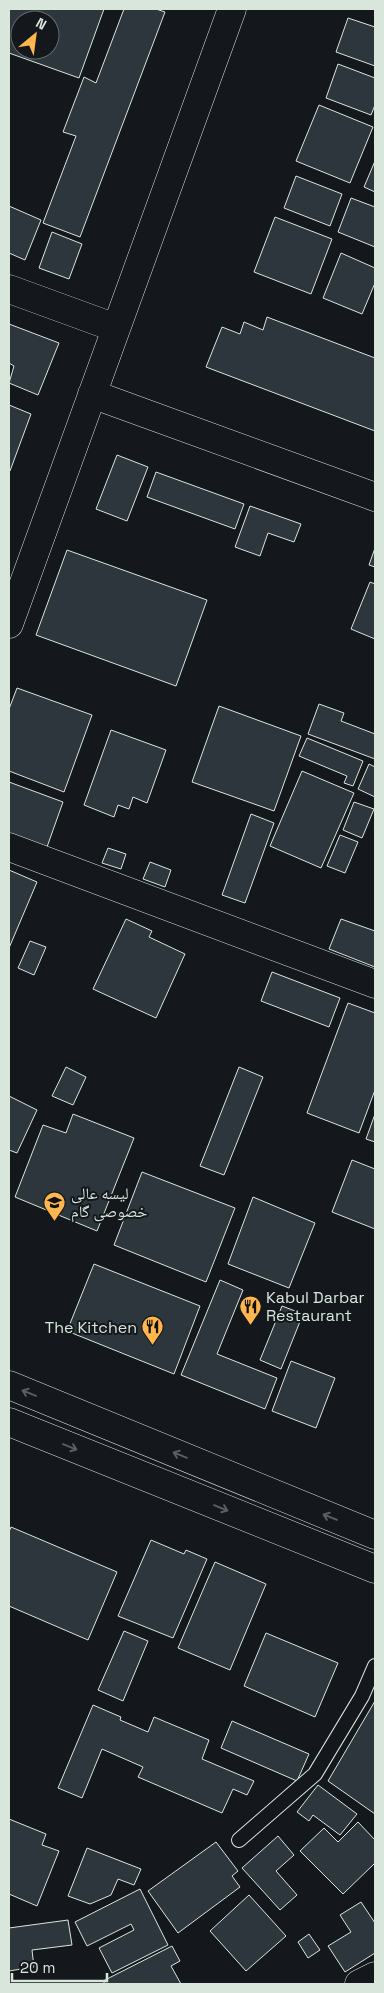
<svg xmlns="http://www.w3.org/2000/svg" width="384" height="1993" font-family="'Space Grotesk','Noto Naskh Arabic',sans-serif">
  <rect width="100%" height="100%" fill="#14181c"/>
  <path fill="#2c363c" stroke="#d8e6dc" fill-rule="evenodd" d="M 9,9 L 104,9 L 79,78 L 9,53 ZM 20,20 L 50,20 L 50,50 L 20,50 Z
    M 124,9 L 156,9 L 165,12 L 80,237 L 43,223 L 76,136 L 63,132 L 84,77 L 96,83 Z
    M 348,18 L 375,27 L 375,66 L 336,52 Z
    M 338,64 L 375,78 L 375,105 L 371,115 L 326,98 Z
    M 319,105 L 373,127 L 350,183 L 296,161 Z
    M 375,161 L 375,192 L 364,187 Z
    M 296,176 L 342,194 L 330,226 L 284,208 Z
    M 351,198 L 375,207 L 375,247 L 338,232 Z
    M 9,206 L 41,220 L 25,260 L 9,253 Z
    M 275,217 L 332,239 L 311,294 L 254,272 Z
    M 52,232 L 82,244 L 69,279 L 39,268 Z
    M 341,253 L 375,268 L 375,283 L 362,314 L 323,298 Z
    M 267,317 L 375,358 L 375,431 L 206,367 L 222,327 L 240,334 L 244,322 L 263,330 Z
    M 9,324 L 59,343 L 38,395 L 9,383 L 14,366 L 9,363 Z
    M 9,405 L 31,414 L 10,471 L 9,471 Z
    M 117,455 L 148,467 L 127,521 L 96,509 Z
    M 156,472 L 244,504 L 235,529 L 147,497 Z
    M 250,506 L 301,524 L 294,542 L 268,533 L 260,556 L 235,547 Z
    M 375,548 L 375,567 L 369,565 Z
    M 67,550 L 207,600 L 176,686 L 36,635 Z
    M 370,582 L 375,584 L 375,639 L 351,629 Z
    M 17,688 L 92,715 L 64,792 L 9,771 L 9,709 Z
    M 319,704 L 344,713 L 341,721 L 375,734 L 375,759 L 308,734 Z
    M 219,706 L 301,736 L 274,811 L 192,782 Z
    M 111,730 L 166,750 L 147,803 L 133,797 L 129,809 L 118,805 L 114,817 L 84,805 Z
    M 307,738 L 363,761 L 353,786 L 344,783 L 347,776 L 299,756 Z
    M 369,764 L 375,767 L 375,797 L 358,789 Z
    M 302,771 L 354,793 L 321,868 L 270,846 Z
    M 9,782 L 63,802 L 47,847 L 9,833 Z
    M 354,802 L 374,809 L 362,838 L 343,830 Z
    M 251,814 L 274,823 L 245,903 L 222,895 Z
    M 340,835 L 358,842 L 345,873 L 327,866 Z
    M 108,848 L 126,854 L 121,869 L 102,863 Z
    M 150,862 L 171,870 L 165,887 L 143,879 Z
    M 9,870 L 37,882 L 9,948 Z
    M 126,919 L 152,931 L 149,937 L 185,954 L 156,1018 L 93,989 Z
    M 341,919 L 375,931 L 375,967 L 329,949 Z
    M 30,941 L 46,947 L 34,975 L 18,968 Z
    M 272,972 L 340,998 L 329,1027 L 261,1001 Z
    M 348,1003 L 375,1013 L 375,1090 L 359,1133 L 307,1113 Z
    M 66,1067 L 86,1077 L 73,1105 L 52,1096 Z
    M 239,1067 L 263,1077 L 224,1175 L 200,1166 Z
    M 9,1096 L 37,1110 L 17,1153 L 9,1150 Z
    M 73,1114 L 134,1138 L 97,1231 L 15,1197 L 43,1125 L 66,1133 Z
    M 375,1114 L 375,1142 L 366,1139 Z
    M 352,1160 L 375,1169 L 375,1229 L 332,1212 Z
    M 142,1172 L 235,1208 L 206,1282 L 114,1245 Z
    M 253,1197 L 315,1223 L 289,1288 L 228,1264 Z
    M 94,1264 L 200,1306 L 174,1374 L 67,1331 Z
    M 220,1280 L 243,1290 L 217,1354 L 277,1378 L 265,1409 L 181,1375 Z
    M 282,1306 L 303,1314 L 281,1369 L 260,1360 Z
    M 291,1361 L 335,1378 L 316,1428 L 272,1411 Z
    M 11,1527 L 117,1572 L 88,1640 L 9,1606 L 9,1532 Z
    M 151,1540 L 184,1554 L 186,1550 L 207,1559 L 173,1638 L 118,1616 Z
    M 215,1562 L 266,1584 L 230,1670 L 178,1648 Z
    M 124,1631 L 148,1641 L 123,1701 L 98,1690 Z
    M 266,1633 L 338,1663 L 315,1717 L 244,1686 Z
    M 375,1701 L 375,1814 L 328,1781 Z
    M 93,1705 L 121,1717 L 120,1720 L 148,1732 L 154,1717 L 209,1740 L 202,1759 L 254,1781 L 247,1795 L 233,1789 L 222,1813 L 138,1777 L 143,1767 L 102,1749 L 82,1798 L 58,1788 Z
    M 232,1721 L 309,1754 L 297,1781 L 221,1748 Z
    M 318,1785 L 357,1814 L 340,1835 L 313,1815 L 309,1821 L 297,1812 Z
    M 9,1819 L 46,1834 L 42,1845 L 59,1851 L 37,1906 L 9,1894 Z
    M 358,1822 L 375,1840 L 375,1863 L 343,1894 L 300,1851 L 324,1828 L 338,1842 Z
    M 278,1836 L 294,1855 L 276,1871 L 297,1895 L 280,1910 L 242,1868 Z
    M 216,1842 L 238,1871 L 232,1876 L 240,1887 L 178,1933 L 148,1891 Z
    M 87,1848 L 141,1869 L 134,1885 L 118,1879 L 111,1895 L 90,1904 L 68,1896 Z
    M 140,1889 L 168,1945 L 112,1973 L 99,1948 L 134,1930 L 131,1924 L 87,1946 L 75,1922 Z
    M 249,1895 L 286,1936 L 246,1971 L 210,1931 Z
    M 361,1902 L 375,1923 L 375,1953 L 345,1972 L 328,1946 L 351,1932 L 340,1915 Z
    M 68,1920 L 72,1945 L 32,1950 L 34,1967 L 9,1971 L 9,1928 Z
    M 309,1934 L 320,1950 L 308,1958 L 298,1942 Z
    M 172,1946 L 180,1961 L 171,1966 L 181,1984 L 105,1984 L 103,1981 Z"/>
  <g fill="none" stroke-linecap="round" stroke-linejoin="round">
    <defs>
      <path id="lane" d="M 239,1840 L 315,1774 L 362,1696 L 375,1666"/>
      <path id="street" d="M 9,289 L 116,328
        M 92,394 L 375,497
        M 9,624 L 232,9
        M 9,847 L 375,984
        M 359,1984 L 375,1976"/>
      <path id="secondary" d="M 9,1385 L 375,1535
        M 9,1422 L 375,1569"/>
    </defs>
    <use href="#lane" stroke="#d8e6dc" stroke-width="16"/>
    <use href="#street" stroke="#d8e6dc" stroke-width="29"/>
    <use href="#secondary" stroke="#d8e6dc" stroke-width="29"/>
    <use href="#lane" stroke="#14181c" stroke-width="14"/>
    <use href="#street" stroke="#14181c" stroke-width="28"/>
    <use href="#secondary" stroke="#14181c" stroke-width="28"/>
  </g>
  <defs><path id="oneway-shaft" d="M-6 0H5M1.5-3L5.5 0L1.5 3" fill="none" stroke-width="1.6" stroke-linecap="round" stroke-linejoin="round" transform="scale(1.25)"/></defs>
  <g stroke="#59605f">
    <use href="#oneway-shaft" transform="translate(29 1393) rotate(-158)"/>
    <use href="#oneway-shaft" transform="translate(70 1447) rotate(22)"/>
    <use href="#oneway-shaft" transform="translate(180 1455) rotate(-158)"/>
    <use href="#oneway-shaft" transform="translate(221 1508) rotate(22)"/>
    <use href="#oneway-shaft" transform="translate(330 1517) rotate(-158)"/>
  </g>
  <defs>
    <symbol id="school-pin" viewBox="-11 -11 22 30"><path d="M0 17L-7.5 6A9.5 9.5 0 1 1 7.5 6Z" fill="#ffb74d" stroke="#14181c"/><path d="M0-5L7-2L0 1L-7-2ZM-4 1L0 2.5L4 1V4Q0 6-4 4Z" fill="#111"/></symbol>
    <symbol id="restaurant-pin" viewBox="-11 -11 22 30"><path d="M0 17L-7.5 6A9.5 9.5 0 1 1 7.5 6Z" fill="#ffb74d" stroke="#14181c"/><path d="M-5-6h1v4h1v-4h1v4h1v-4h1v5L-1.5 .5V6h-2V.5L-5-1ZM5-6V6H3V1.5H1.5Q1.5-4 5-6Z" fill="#111"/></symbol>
  </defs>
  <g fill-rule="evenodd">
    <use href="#school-pin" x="42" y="1190" width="25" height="34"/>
    <use href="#restaurant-pin" x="238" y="1294" width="25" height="34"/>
    <use href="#restaurant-pin" x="140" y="1314" width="25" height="34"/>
  </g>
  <g text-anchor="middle" stroke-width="4" stroke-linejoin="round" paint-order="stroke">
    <g font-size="16" fill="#d8e6dc" stroke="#14181c" text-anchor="start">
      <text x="71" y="1199">لیسه عالی<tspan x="71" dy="18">خصوصی گام</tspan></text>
      <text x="266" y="1303">Kabul Darbar<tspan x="266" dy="18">Restaurant</tspan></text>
      <text x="137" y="1333" text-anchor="end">The Kitchen</text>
    </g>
  </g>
  <rect width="384" height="1993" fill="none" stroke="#d8e6dc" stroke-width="20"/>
  <g transform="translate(35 35) rotate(29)"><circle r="24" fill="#14181c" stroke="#626a69"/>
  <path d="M0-4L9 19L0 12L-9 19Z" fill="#ffb74d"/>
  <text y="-8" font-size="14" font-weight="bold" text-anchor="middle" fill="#d8e6dc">N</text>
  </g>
  <path d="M12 1973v8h95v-8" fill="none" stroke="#d8e6dc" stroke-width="2.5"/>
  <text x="20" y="1973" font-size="15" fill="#d8e6dc" stroke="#14181c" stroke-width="4" paint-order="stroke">20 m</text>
</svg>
